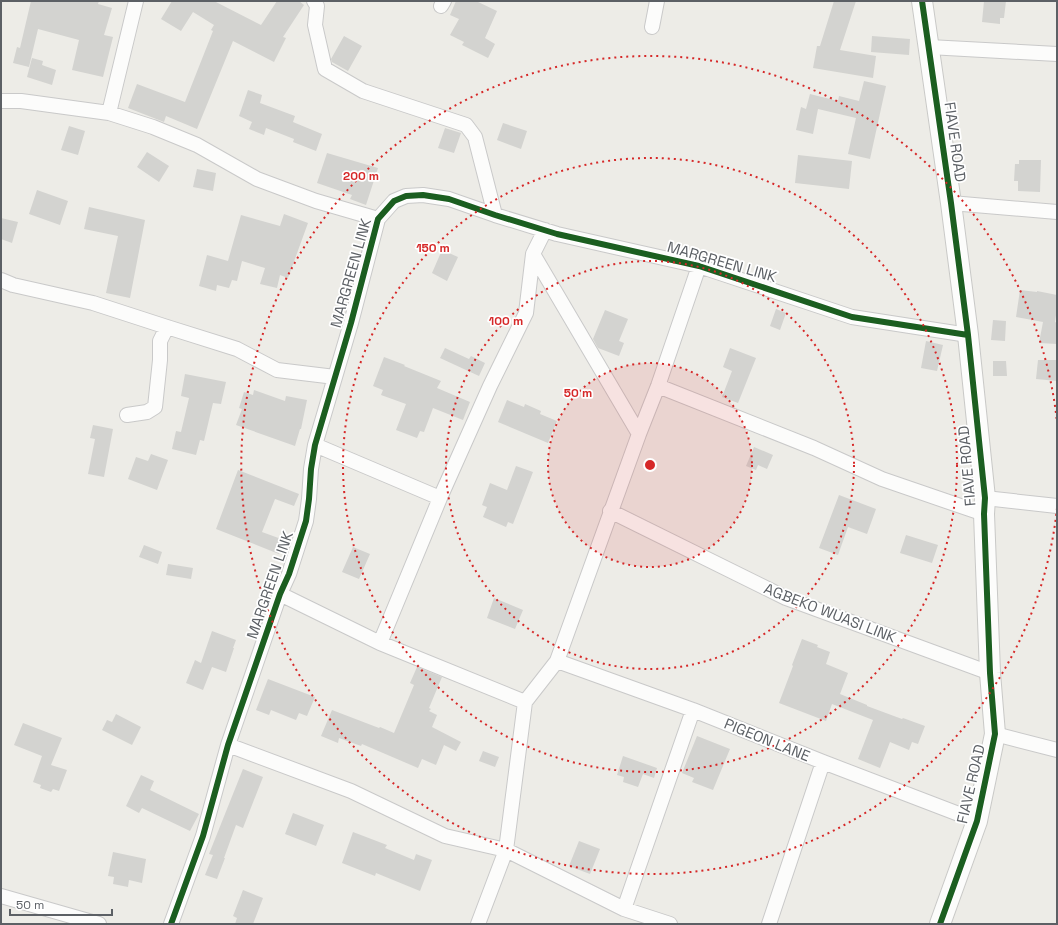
<svg xmlns="http://www.w3.org/2000/svg" width="1058" height="925" font-family="'Space Grotesk',sans-serif">
  <rect width="100%" height="100%" fill="#edece7"/>
  <path fill="#d3d3d0" d="M 31,1 L 99,1 L 98,4 L 112,8 L 104,35 L 113,37 L 103,77 L 72,70 L 79,40 L 38,29 L 29,67 L 13,63 L 17,47 L 20,48 Z
    M 172,1 L 214,1 L 261,25 L 277,1 L 299,1 L 304,5 L 283,37 L 286,38 L 274,62 L 233,41 L 197,129 L 166,116 L 164,122 L 128,108 L 137,84 L 185,102 L 213,31 L 211,30 L 214,25 L 193,12 L 181,31 L 161,19 Z
    M 456,1 L 476,1 L 497,11 L 485,38 L 495,44 L 488,58 L 462,45 L 464,42 L 450,35 L 459,19 L 450,15 Z
    M 834,1 L 856,1 L 840,50 L 876,56 L 873,78 L 813,68 L 817,46 L 820,46 Z
    M 984,1 L 1006,1 L 1004,18 L 1000,18 L 1000,24 L 982,22 Z
    M 344,36 L 362,46 L 348,71 L 332,62 L 331,59 Z
    M 872,36 L 910,39 L 909,55 L 871,52 Z
    M 32,58 L 43,61 L 42,65 L 56,70 L 52,85 L 27,77 Z
    M 864,81 L 886,86 L 870,159 L 848,154 L 856,118 L 818,109 L 813,134 L 796,130 L 801,107 L 806,109 L 810,94 L 838,101 L 839,96 L 859,101 Z
    M 248,90 L 262,95 L 260,103 L 295,116 L 293,122 L 322,134 L 316,151 L 293,142 L 294,139 L 266,128 L 264,135 L 249,129 L 252,122 L 239,116 Z
    M 503,123 L 527,131 L 521,149 L 497,140 Z
    M 69,126 L 85,131 L 78,155 L 61,150 Z
    M 445,128 L 461,133 L 454,153 L 438,148 Z
    M 147,152 L 169,166 L 159,182 L 137,167 Z
    M 327,153 L 378,168 L 366,205 L 350,199 L 352,195 L 317,183 Z
    M 798,155 L 852,161 L 849,189 L 795,183 Z
    M 1019,160 L 1041,160 L 1040,192 L 1018,191 L 1018,181 L 1014,181 L 1015,164 L 1019,164 Z
    M 197,169 L 216,173 L 213,191 L 193,187 Z
    M 37,190 L 68,201 L 60,225 L 29,214 Z
    M 89,207 L 145,220 L 130,298 L 106,293 L 118,236 L 84,229 Z
    M 284,214 L 308,223 L 288,278 L 280,275 L 277,288 L 260,284 L 265,268 L 242,261 L 237,281 L 232,280 L 229,288 L 217,285 L 216,291 L 199,286 L 207,255 L 228,261 L 241,215 L 280,226 Z
    M 1,218 L 18,222 L 12,243 L 1,239 Z
    M 442,250 L 458,257 L 447,281 L 432,273 Z
    M 1020,290 L 1037,292 L 1037,291 L 1057,295 L 1057,308 L 1055,322 L 1057,323 L 1057,344 L 1039,343 L 1043,322 L 1016,317 Z
    M 776,309 L 786,313 L 780,330 L 770,326 Z
    M 605,310 L 628,319 L 619,341 L 624,343 L 619,356 L 598,348 L 593,339 Z
    M 993,320 L 1006,321 L 1005,341 L 991,340 Z
    M 926,341 L 943,345 L 937,371 L 921,368 Z
    M 445,348 L 469,359 L 471,356 L 485,363 L 479,376 L 440,358 Z
    M 730,348 L 756,358 L 738,403 L 722,397 L 732,371 L 723,367 Z
    M 384,357 L 405,365 L 404,366 L 441,381 L 437,388 L 470,402 L 463,420 L 433,408 L 424,432 L 420,431 L 417,438 L 396,430 L 406,404 L 381,395 L 383,390 L 373,386 Z
    M 1038,360 L 1057,360 L 1057,381 L 1036,379 Z
    M 993,361 L 1006,361 L 1007,376 L 993,376 Z
    M 185,374 L 226,382 L 221,404 L 213,403 L 204,441 L 200,440 L 196,455 L 172,449 L 176,431 L 181,432 L 189,398 L 181,396 Z
    M 254,390 L 285,401 L 286,396 L 307,400 L 301,429 L 300,429 L 295,446 L 236,425 L 242,409 L 239,408 L 244,392 L 253,395 Z
    M 507,400 L 524,407 L 525,404 L 541,411 L 540,414 L 557,421 L 548,443 L 498,422 Z
    M 93,425 L 113,429 L 104,477 L 88,474 L 95,439 L 90,438 Z
    M 754,447 L 773,455 L 767,469 L 758,465 L 756,470 L 746,466 Z
    M 151,454 L 168,460 L 157,490 L 128,479 L 136,457 L 148,461 Z
    M 516,466 L 533,472 L 513,524 L 508,522 L 506,527 L 483,517 L 487,507 L 482,505 L 490,483 L 507,490 Z
    M 238,470 L 299,494 L 294,506 L 275,499 L 262,532 L 284,540 L 279,554 L 216,529 Z
    M 839,495 L 876,509 L 867,534 L 848,527 L 838,555 L 819,548 Z
    M 906,535 L 938,545 L 932,563 L 900,553 Z
    M 144,545 L 162,552 L 158,564 L 139,557 Z
    M 353,547 L 370,554 L 359,579 L 342,572 Z
    M 168,564 L 193,568 L 191,579 L 166,575 Z
    M 494,598 L 523,610 L 515,629 L 487,618 Z
    M 212,631 L 236,640 L 233,648 L 234,648 L 226,672 L 212,667 L 203,690 L 186,683 L 195,660 L 201,663 Z
    M 802,639 L 818,645 L 817,647 L 830,652 L 826,664 L 848,673 L 840,694 L 867,705 L 867,706 L 902,719 L 903,718 L 925,726 L 918,744 L 912,742 L 909,750 L 890,742 L 880,768 L 858,759 L 873,720 L 832,704 L 826,721 L 779,703 L 793,666 L 792,665 Z
    M 417,667 L 442,677 L 429,708 L 431,709 L 429,711 L 437,715 L 432,727 L 461,742 L 456,751 L 444,745 L 436,765 L 422,759 L 418,768 L 362,744 L 361,746 L 339,738 L 338,743 L 321,736 L 332,710 L 379,728 L 380,727 L 394,733 L 414,685 L 410,683 Z
    M 268,679 L 315,697 L 307,716 L 299,713 L 296,720 L 271,710 L 269,715 L 256,710 Z
    M 116,714 L 141,727 L 132,745 L 102,730 L 107,720 L 112,722 Z
    M 23,723 L 62,738 L 51,765 L 67,770 L 59,791 L 53,789 L 51,792 L 40,788 L 41,785 L 33,782 L 42,756 L 14,745 Z
    M 697,736 L 730,749 L 713,790 L 692,782 L 694,778 L 682,773 Z
    M 483,751 L 499,757 L 495,767 L 479,761 Z
    M 623,756 L 657,768 L 654,778 L 643,774 L 638,787 L 623,782 L 624,777 L 617,775 Z
    M 243,769 L 263,777 L 243,828 L 236,825 L 224,858 L 225,858 L 217,879 L 205,875 L 213,855 L 209,854 Z
    M 141,775 L 154,781 L 150,790 L 199,814 L 190,831 L 142,808 L 139,813 L 126,806 Z
    M 293,813 L 324,825 L 316,846 L 285,834 Z
    M 353,832 L 387,845 L 385,848 L 414,860 L 416,854 L 432,860 L 420,891 L 376,873 L 375,876 L 342,863 Z
    M 579,841 L 600,849 L 590,874 L 569,866 Z
    M 113,852 L 146,859 L 142,883 L 129,880 L 128,887 L 113,884 L 114,877 L 108,876 Z
    M 243,890 L 263,898 L 253,924 L 235,924 L 237,918 L 233,916 Z"/>
  <g fill="none" stroke-linecap="round" stroke-linejoin="round">
    <defs>
      <path id="street" d="M 314,1 L 317,6 L 315,25 L 325,69 L 363,91 L 466,125 L 475,137 L 495,215
        M 441,6 L 444,1
        M 652,27 L 657,1
        M 929,47 L 1057,54
        M 1,101 L 21,101 L 109,113 L 153,127 L 197,145 L 257,179 L 316,201 L 378,219
        M 109,113 L 136,1
        M 951,203 L 1057,212
        M 533,254 L 639,434
        M 1,280 L 13,285 L 93,303 L 167,327 L 237,349 L 277,370 L 335,377
        M 658,386 L 814,448 L 882,479 L 984,514
        M 127,415 L 147,412 L 155,407 L 160,360 L 160,341 L 167,327
        M 315,445 L 440,498
        M 985,498 L 1057,506
        M 610,511 L 786,598 L 990,673
        M 280,594 L 380,643 L 525,702
        M 380,643 L 440,498 L 490,386 L 526,313 L 533,254 L 545,230
        M 557,661 L 693,710 L 823,762 L 977,821
        M 995,734 L 1057,750
        M 228,745 L 351,791 L 445,836 L 506,850 L 624,909 L 670,924
        M 1,896 L 99,924
        M 624,909 L 693,710
        M 171,924 L 203,836 L 228,745 L 280,594 L 289,574 L 306,521 L 309,499 L 311,469 L 315,445 L 351,323 L 378,219 L 394,201 L 406,196 L 423,195 L 449,199 L 495,215 L 557,234 L 699,266 L 852,317 L 968,335
        M 478,924 L 506,850 L 525,702 L 557,661 L 639,434 L 658,386 L 699,266
        M 769,924 L 823,762"/>
      <path id="secondary" d="M 922,1 L 951,203 L 968,335 L 985,498 L 984,514 L 990,673 L 995,734 L 977,821 L 940,924"/>
    </defs>
    <use href="#street" stroke="#c9c9c9" stroke-width="16"/>
    <use href="#secondary" stroke="#c9c9c7" stroke-width="22"/>
    <use href="#street" stroke="#fcfcfb" stroke-width="14"/>
    <use href="#secondary" stroke="#fcfcfb" stroke-width="20"/>
    <defs>
      <path id="cycleway" d="M 922,1 L 951,203 L 968,335 L 985,498 L 984,514 L 990,673 L 995,734 L 977,821 L 940,924
        M 171,924 L 203,836 L 228,745 L 280,594 L 289,574 L 306,521 L 309,499 L 311,469 L 315,445 L 351,323 L 378,219 L 394,201 L 406,196 L 423,195 L 449,199 L 495,215 L 557,234 L 699,266 L 852,317 L 968,335"/>
    </defs>
    <use href="#cycleway" stroke="#fff" stroke-width="8"/>
    <use href="#cycleway" stroke="#1b5e20" stroke-width="6"/>
  </g>
  <circle cx="650" cy="465" r="102" fill="#d62828" fill-opacity=".12"/>
  <g fill="none" stroke="#d62828" stroke-width="2" stroke-dasharray="2 4">
    <circle cx="650" cy="465" r="102"/>
    <circle cx="650" cy="465" r="204"/>
    <circle cx="650" cy="465" r="307"/>
    <path d="M1057 508A409 409 0 1 1 1057 422"/>
  </g>
  <g text-anchor="middle" stroke-width="3.5" stroke-linejoin="round" paint-order="stroke">
    <g font-size="15" fill="#5c6065" stroke="#fff">
      <text transform="translate(955 142) rotate(82)" y="5">FIAVE ROAD</text>
      <text transform="translate(722 262) rotate(16)" y="5">MARGREEN LINK</text>
      <text transform="translate(351 273) rotate(-74)" y="5">MARGREEN LINK</text>
      <text transform="translate(967 466) rotate(-95)" y="5">FIAVE ROAD</text>
      <text transform="translate(270 585) rotate(-71)" y="5">MARGREEN LINK</text>
      <text transform="translate(830 613) rotate(21)" y="5">AGBEKO WUASI LINK</text>
      <text transform="translate(767 740) rotate(22)" y="5">PIGEON LANE</text>
      <text transform="translate(971 784) rotate(-77)" y="5">FIAVE ROAD</text>
    </g>
  </g>
  <circle cx="650" cy="465" r="6" fill="#d62828" stroke="#fff" stroke-width="2"/>
  <g font-size="12" text-anchor="middle" font-weight="bold" fill="#d62828" stroke="#fff" stroke-width="3.5" stroke-linejoin="round" paint-order="stroke">
    <text x="361" y="180">200 m</text>
    <text x="433" y="252">150 m</text>
    <text x="506" y="325">100 m</text>
    <text x="578" y="397">50 m</text>
  </g>
  <rect width="1058" height="925" fill="none" stroke="#5c6065" stroke-width="4"/>
  <path d="M10 909v6h102v-6" fill="none" stroke="#5c6065" stroke-width="2"/>
  <text x="16" y="909" font-size="12" fill="#5c6065" stroke="#ffffff" stroke-width="3" paint-order="stroke">50 m</text>
</svg>
